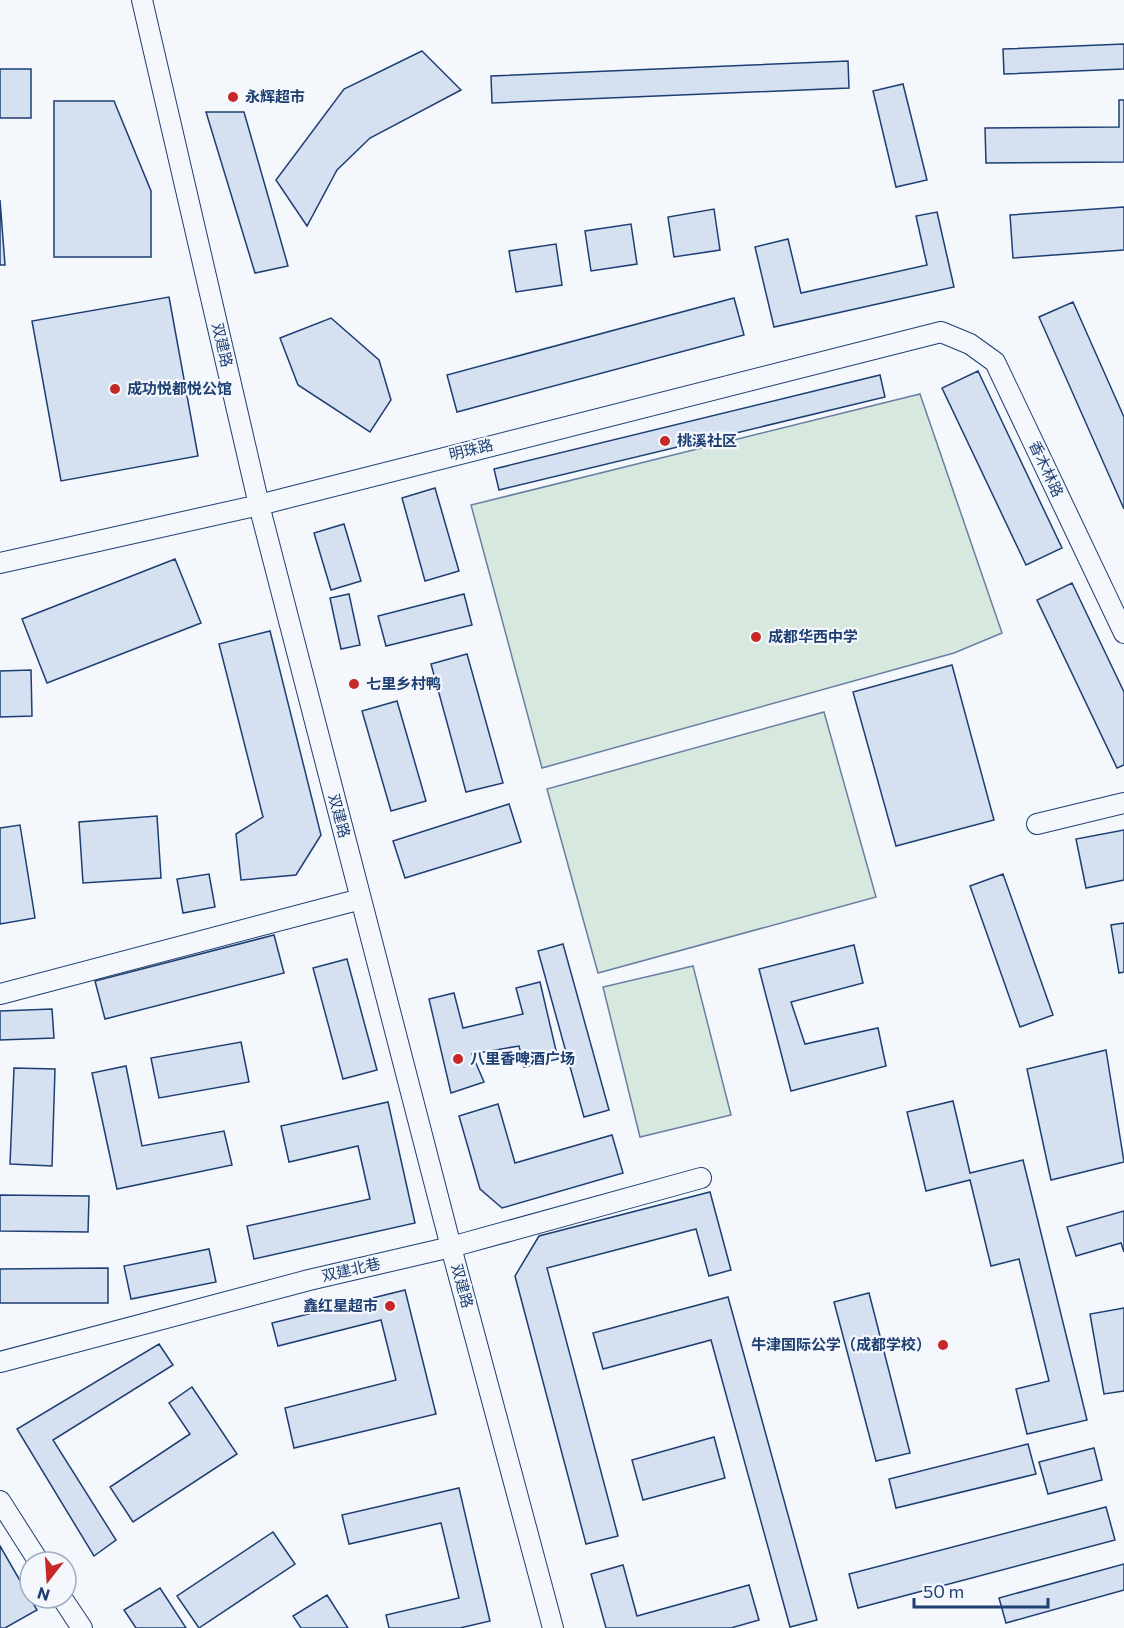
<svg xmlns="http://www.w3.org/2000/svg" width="1124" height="1628" font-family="Commissioner,'Noto Sans SC',sans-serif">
  <rect width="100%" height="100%" fill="#f4f7fb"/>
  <path fill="#d7e8df" stroke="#687fa3" stroke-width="1.5" d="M 920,394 L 1002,633 L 954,653 L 542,768 L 471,505 Z
    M 824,712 L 876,897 L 598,973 L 547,789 Z
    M 693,966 L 731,1115 L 640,1137 L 603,987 Z"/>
  <path fill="#d5e0f0" stroke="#1d3f73" stroke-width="1.5" d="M 1124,44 L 1124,69 L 1004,74 L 1003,49 Z
    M 422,51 L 461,90 L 370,138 L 337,170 L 307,226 L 276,180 L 344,89 Z
    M 848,61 L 849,88 L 492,103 L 491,76 Z
    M 0,69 L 31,69 L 31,118 L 0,118 Z
    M 903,84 L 927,180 L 896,187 L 873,91 Z
    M 1119,100 L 1124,100 L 1124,162 L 986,163 L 985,128 L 1119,127 Z
    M 54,101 L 114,101 L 151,191 L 151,257 L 54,257 Z
    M 206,112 L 244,112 L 288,266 L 255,273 Z
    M 0,200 L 5,265 L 0,265 Z
    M 1124,207 L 1124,250 L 1013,258 L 1010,215 Z
    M 714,209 L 720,250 L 674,257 L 668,217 Z
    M 937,212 L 954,287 L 774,327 L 755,247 L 788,239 L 801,293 L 927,265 L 916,216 Z
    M 631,224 L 637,264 L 591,271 L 585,231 Z
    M 556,244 L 562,285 L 516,292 L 509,251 Z
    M 169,297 L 198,456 L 61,481 L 32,321 Z
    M 734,298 L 744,335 L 457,412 L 447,375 Z
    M 1073,302 L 1124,417 L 1124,509 L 1039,317 Z
    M 331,318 L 379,360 L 391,400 L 370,432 L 298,385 L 280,338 Z
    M 978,371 L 1062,548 L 1026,565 L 942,388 Z
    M 880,375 L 885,397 L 499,490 L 494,469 Z
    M 435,488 L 459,571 L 425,581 L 402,498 Z
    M 344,524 L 361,581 L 331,590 L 314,533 Z
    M 175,559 L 201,623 L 47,683 L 22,619 Z
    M 1072,583 L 1124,692 L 1124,765 L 1117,768 L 1037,600 Z
    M 349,594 L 360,645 L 341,649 L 330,598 Z
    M 464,594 L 472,625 L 386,646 L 378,616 Z
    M 270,631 L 321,835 L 296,875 L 241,880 L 236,834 L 263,817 L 219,644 Z
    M 467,654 L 503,783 L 466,792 L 431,664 Z
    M 952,665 L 994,820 L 896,846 L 853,692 Z
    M 31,670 L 32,716 L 0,717 L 0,671 Z
    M 397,701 L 426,801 L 391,811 L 362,711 Z
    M 509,804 L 521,842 L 405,878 L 393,841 Z
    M 157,816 L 161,878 L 83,883 L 79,822 Z
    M 20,825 L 35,918 L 0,924 L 0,828 Z
    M 1124,830 L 1124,880 L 1086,888 L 1076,839 Z
    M 209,874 L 215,907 L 183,913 L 177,879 Z
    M 1003,874 L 1053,1015 L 1020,1027 L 970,886 Z
    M 1124,923 L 1124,972 L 1119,973 L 1111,925 Z
    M 274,935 L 284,973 L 105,1019 L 95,981 Z
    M 563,944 L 609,1110 L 584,1117 L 538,951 Z
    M 854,945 L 863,983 L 791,1002 L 805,1044 L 878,1028 L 886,1066 L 791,1091 L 759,969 Z
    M 347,959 L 377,1070 L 343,1079 L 313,968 Z
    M 540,982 L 558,1059 L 524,1067 L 519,1046 L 472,1054 L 484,1082 L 451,1093 L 429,999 L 454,993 L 463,1028 L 523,1014 L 516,988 Z
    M 52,1009 L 54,1038 L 0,1040 L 0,1011 Z
    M 241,1042 L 249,1082 L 159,1098 L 151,1058 Z
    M 1106,1050 L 1124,1162 L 1051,1180 L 1027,1069 Z
    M 126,1066 L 142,1146 L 224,1131 L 232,1165 L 117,1189 L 92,1073 Z
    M 14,1068 L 55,1069 L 52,1166 L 10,1164 Z
    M 953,1101 L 970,1173 L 1023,1160 L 1087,1420 L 1027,1434 L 1016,1389 L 1049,1381 L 1019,1259 L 991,1266 L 970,1180 L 926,1191 L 907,1112 Z
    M 388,1102 L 415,1223 L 254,1259 L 247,1226 L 370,1199 L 358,1146 L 289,1162 L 281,1126 Z
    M 498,1104 L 515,1163 L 612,1135 L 623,1173 L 502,1208 L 480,1189 L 459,1116 Z
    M 710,1192 L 731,1270 L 709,1276 L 696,1229 L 547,1268 L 618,1536 L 586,1544 L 515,1276 L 539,1236 Z
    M 0,1195 L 89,1196 L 88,1232 L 0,1231 Z
    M 1124,1211 L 1124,1252 L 1121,1243 L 1076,1256 L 1067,1227 Z
    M 209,1249 L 216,1282 L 131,1299 L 124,1266 Z
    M 108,1268 L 108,1303 L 0,1303 L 0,1269 Z
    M 405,1290 L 436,1414 L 294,1448 L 285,1408 L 396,1380 L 381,1320 L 278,1346 L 272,1323 Z
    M 869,1293 L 910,1453 L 876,1461 L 834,1302 Z
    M 728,1297 L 817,1620 L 790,1627 L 711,1340 L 603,1369 L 593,1333 Z
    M 1124,1308 L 1124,1391 L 1104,1394 L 1090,1314 Z
    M 159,1344 L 173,1365 L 53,1440 L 116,1540 L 94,1556 L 17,1429 Z
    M 192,1387 L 237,1454 L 133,1522 L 110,1487 L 190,1434 L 169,1403 Z
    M 714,1437 L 725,1478 L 643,1500 L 632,1460 Z
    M 1028,1444 L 1036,1474 L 896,1508 L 889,1479 Z
    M 1094,1448 L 1102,1480 L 1048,1494 L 1039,1462 Z
    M 459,1488 L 490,1621 L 460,1628 L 389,1628 L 386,1615 L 459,1598 L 441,1523 L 349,1544 L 342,1515 Z
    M 1106,1507 L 1115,1540 L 858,1608 L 849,1574 Z
    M 273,1532 L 295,1564 L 199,1628 L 177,1596 Z
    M 0,1546 L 37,1610 L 5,1628 L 0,1628 Z
    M 1124,1564 L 1124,1590 L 1006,1623 L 999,1598 Z
    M 623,1565 L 637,1616 L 749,1585 L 759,1620 L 731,1628 L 606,1628 L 591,1574 Z
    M 160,1588 L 186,1628 L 136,1628 L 124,1610 Z
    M 327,1595 L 348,1628 L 301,1628 L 293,1616 Z"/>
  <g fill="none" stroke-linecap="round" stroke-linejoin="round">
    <defs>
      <path id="minor" d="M 142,0 L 259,505 L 451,1247 L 553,1628
        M 0,563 L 259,505 L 941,332 L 970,344 L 995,362 L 1124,633
        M 1037,824 L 1124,803
        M 0,994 L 361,899
        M 0,1362 L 309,1280 L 451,1247 L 701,1178
        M 0,1501 L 39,1562
        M 62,1598 L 82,1628"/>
    </defs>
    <use href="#minor" stroke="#1d3f73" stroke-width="22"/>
    <use href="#minor" stroke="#f4f7fb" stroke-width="20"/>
  </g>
  <g fill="#c62828" stroke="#f4f7fb" stroke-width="2">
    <circle cx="233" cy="97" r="6"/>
    <circle cx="115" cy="389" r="6"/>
    <circle cx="665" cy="441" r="6"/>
    <circle cx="756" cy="637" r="6"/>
    <circle cx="354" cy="684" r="6"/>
    <circle cx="458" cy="1059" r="6"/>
    <circle cx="390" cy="1306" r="6"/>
    <circle cx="943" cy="1345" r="6"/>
  </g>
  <g text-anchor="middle" stroke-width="4.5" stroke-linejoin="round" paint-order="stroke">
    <g font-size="15" font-weight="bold" fill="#1d3f73" stroke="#f4f7fb" text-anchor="start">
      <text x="245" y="102">永辉超市</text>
      <text x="127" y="394">成功悦都悦公馆</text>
      <text x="677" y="446">桃溪社区</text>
      <text x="768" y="642">成都华西中学</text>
      <text x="366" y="689">七里乡村鸭</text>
      <text x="470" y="1064">八里香啤酒广场</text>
      <text x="378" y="1311" text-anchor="end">鑫红星超市</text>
      <text x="931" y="1350" text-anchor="end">牛津国际公学（成都学校）</text>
    </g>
    <g font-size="15" fill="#1d3f73" stroke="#f4f7fb">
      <text transform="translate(222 345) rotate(77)" y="5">双建路</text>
      <text transform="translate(471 450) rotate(-14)" y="5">明珠路</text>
      <text transform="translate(1046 469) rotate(65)" y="5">香木林路</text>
      <text transform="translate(339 816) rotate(75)" y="5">双建路</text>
      <text transform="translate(351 1270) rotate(-13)" y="5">双建北巷</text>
      <text transform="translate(462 1286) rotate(75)" y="5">双建路</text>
    </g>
  </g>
  <g transform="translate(48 1580) rotate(197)"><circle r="28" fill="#f4f7fb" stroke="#9eadc5" stroke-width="1.5"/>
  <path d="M0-4.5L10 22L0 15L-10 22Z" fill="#c62828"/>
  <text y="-9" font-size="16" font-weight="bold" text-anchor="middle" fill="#1d3f73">N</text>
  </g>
  <path d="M914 1598v9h134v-9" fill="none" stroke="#1d3f73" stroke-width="3"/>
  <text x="923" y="1598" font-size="18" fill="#1d3f73" stroke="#f4f7fb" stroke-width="4.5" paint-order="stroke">50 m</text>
</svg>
